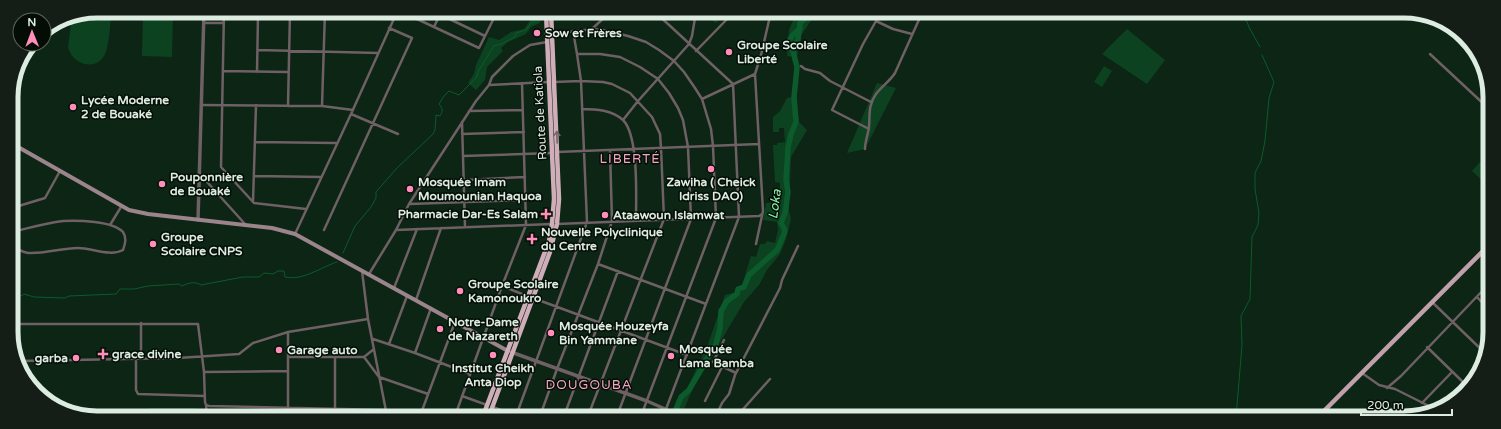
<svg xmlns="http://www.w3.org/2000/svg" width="1501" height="429" font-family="'Varela Round',sans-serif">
  <rect width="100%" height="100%" fill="#0c2514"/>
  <path fill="#0d4221" d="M 97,11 L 111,11 C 111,21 109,46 105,54 C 97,72 72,65 68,47 L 72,16 Z
    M 143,11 L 173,11 L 172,57 L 142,56 Z
    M 553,12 L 567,12 L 562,18 L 553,19 Z
    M 701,12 L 720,12 L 723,14 L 716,23 Z
    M 796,13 L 816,13 L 800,37 L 797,57 L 787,56 L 789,30 Z
    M 540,18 L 540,23 L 531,27 L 526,34 L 508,42 L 501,48 L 503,51 L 487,67 L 485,80 L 476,90 L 468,83 L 474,74 L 476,65 L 489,37 L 499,40 L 511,32 L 524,29 L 531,19 Z
    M 1127,29 L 1165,60 L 1147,84 L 1102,54 Z
    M 1104,66 L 1112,71 L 1102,87 L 1094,82 Z
    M 877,83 L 896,88 L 865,149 L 847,153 Z
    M 796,96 L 799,122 L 807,130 L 791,157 L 789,210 L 791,219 L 786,239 L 780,254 L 767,270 L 759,285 L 744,302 L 694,386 L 681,416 L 669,416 L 673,414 L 680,396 L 687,389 L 708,344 L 725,295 L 736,292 L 742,285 L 751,256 L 756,257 L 760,244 L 765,244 L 767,241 L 775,243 L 778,230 L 777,222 L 763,220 L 766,203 L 779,202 L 780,183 L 775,182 L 773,145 L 777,145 L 777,143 L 785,142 L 784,128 L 779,128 L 779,132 L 773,132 L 773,117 L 780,111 L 787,98 Z
    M 1488,153 L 1488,186 L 1472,171 Z
    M 149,408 L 196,408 L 196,415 L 149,415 Z"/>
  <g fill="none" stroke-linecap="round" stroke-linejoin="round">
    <path stroke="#0b5b2d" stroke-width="1" d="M 1243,13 L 1250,29 L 1260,47
      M 560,16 L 562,12
      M 343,253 L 355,226 L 371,207 L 376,198 L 376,192 L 396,169 L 433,134 L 435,130 L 436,115 L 440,116 C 443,111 443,109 439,104 L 444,96 L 449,91 L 459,95 L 476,78 L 479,70 L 494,46 L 501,44 L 515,37 L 516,33 L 526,30 L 531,23 L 535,22
      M 12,295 L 21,296 L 24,294 L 34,297 L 65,298 L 69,296 L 116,294 L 120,289 L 134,289 L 148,286 L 179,284 L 182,286 C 188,283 195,281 201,285 L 243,277 L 259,277 L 264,273 L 273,274 L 278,271 L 284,271 L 285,277 C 303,281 321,267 337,262
      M 1236,417 L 1242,345 L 1241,316 L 1250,299 L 1252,237 L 1258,225 L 1259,213 L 1255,189 L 1255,173 L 1261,161 L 1265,141 L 1269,98 L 1274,82 L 1262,55"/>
    <path stroke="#0b5b2d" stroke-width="5.5" d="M 793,50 C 785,38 793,36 800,28
      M 673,416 L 681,397 L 689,390 L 716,344 L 720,328 L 721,311 L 727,301 L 737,294 L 738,289 L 744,287 L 749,275 L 777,250 L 784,234 L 785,230 L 781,223 L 785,213 L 788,192 L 786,180 L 788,148 L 791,134 L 796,122 L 794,97 L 797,67 L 793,51 L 793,46 L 798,40 L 800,23 L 807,17 L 807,13"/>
    <path stroke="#6e6064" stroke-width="2.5" d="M 224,11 L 221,167 L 254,203 L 306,209
      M 402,12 L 479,48 L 497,12
      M 655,12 L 733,84 L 739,217 L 666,409
      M 723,12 L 729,18
      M 439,14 L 485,36
      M 224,15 L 290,15
      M 324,18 L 394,19
      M 204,23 L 224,23
      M 434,27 L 441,12
      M 593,28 L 607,15 L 616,12
      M 552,34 L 593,29 L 603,30 L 628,36 L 646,42 L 659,50 L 674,61 L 684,72 L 695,88 L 702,99 L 711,129 L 713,146 L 716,218 L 641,416
      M 258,50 L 378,53
      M 696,51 L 734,12
      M 577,54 L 600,54 L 620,57 L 640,67 L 658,79 L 669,93 L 678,108 L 683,120 L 688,147 L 691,219 L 617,416
      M 1430,54 L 1488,108
      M 801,66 L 805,69 L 820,73 L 830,81 L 871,102
      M 223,71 L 288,72
      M 257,72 L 258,15
      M 554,82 L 581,81 L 603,82 L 612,84 L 630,93 L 652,117 L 660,134 L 661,148 L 664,219 L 588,416
      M 489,85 L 548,82
      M 702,99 L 755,74
      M 201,105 L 322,106 L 353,110
      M 288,106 L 290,11
      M 322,106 L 325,11
      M 582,109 C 596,109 612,110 623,120 C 639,136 636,198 636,220
      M 469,111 L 522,110
      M 351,114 L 398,134
      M 623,120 L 638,101 L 689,44 L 692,36 L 696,12
      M 462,122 L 465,227
      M 869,129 L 832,110 L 863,44 L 876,21 L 893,29 L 912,34
      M 462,134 L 524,132
      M 255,142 L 336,143
      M 865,149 C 865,141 868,135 869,127 C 870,115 868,105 876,94 C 882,86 890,81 895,73 L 922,13
      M 557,152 L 759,144
      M 463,156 L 552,153
      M 199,173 L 245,224
      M 254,176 L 321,177
      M 425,182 L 525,177
      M 253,202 L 256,105
      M 410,204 L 526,200
      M 12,208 L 45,198 L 60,171
      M 557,224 L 759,216 L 762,214
      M 110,225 L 121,207
      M 324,230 L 412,38 L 389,28
      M 396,230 L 552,224
      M 12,232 C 29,228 46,223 63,221 C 77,220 113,221 123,232 C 127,238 125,244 123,250 C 110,257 92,248 78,248 C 61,248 45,254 28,253 C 22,252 17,249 12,245
      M 295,234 L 351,114 L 397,12
      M 756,244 L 763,211 L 755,74 L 761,55 L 771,12
      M 598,264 L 706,304
      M 362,271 L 368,319 L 387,416
      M 369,274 L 396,230 L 409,204 L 476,101 L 489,85 L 492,77 L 513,56 L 530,45 L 547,42
      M 502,286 L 527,296
      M 394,288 L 417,229
      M 1477,297 L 1487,308
      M 533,298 L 687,355
      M 416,300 L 441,228
      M 1432,302 L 1487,355
      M 12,324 L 198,324 L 204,372 L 205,402 L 206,405 L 209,406 L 386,410
      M 373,339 L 415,353 L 470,374
      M 724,340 L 713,362 L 736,373
      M 389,344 L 407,296
      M 1427,347 L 1465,384
      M 415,353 L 431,308
      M 288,357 L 364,357 L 374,349
      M 335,357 L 335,416
      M 364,357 L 379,377 L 428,394
      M 136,359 L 136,390 L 138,394 L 205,396
      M 141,359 L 141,323
      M 19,361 L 178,358 L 239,354 L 253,343 L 288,332 L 368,319
      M 204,372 L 288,371
      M 1362,373 L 1379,385 L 1395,389 L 1433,408
      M 1387,388 L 1401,376 L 1487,286
      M 462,396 L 487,405
      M 705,401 L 722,367
      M 1448,402 L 1473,376
      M 1422,403 L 1452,372
      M 206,405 L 207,415
      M 493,407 L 516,416
      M 288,416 L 288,332
      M 420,416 L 455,322
      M 455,416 L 502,286 L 526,225 L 522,83
      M 516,416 L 587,222 L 581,81 L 577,54 L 573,31
      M 540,416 L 557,369 L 598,264 L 612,221 L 610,150
      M 564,416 L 618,271
      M 716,416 L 722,403 L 729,394 L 735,375 L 780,288 L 782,280 L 798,246
      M 737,416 L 770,379"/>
    <path stroke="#6e6064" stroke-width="3.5" d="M 198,220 L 204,11
      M 511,352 L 647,401 L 681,416"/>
    <path stroke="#9c848c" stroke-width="4" d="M 11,143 L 129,210 L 148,214 L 272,228 L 295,234 L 508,351"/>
    <path stroke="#bfa0ab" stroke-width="4.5" d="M 1317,418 L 1488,246"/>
    <path stroke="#cfadb9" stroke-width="4.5" d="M 483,416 L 549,241 L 552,224 L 554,199 L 546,12
      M 489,416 L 550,252 L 557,224 L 559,199 L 551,12"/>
  </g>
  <defs><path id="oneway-shaft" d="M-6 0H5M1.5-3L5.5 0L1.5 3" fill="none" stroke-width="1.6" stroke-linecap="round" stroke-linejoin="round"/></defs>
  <use stroke="#736568" href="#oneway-shaft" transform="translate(557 137) rotate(-92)"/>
  <g fill="#ff8eba" stroke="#030c05" stroke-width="1.5">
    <circle cx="537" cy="33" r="4"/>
    <circle cx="729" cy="52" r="4"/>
    <circle cx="73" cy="107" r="4"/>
    <circle cx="711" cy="169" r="4"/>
    <circle cx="162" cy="184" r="4"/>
    <circle cx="410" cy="189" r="4"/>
    <path d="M544 208h4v4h4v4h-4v4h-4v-4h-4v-4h4z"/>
    <circle cx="605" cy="215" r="4"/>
    <path d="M530 233h4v4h4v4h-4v4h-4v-4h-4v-4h4z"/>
    <circle cx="153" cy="244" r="4"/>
    <circle cx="460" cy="291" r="4"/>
    <circle cx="440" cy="329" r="4"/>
    <circle cx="551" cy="333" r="4"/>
    <circle cx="279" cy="350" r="4"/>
    <path d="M101 348h4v4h4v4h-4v4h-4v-4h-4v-4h4z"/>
    <circle cx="493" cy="355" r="4"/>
    <circle cx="671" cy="356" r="4"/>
    <circle cx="76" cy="358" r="4"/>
  </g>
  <g text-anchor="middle" stroke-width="3" stroke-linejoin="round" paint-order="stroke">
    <g font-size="12" font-weight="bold" fill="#ddece0" stroke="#030c05" text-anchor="start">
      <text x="545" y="37">Sow et Frères</text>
      <text x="737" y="49">Groupe Scolaire<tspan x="737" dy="14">Liberté</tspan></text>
      <text x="81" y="104">Lycée Moderne<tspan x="81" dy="14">2 de Bouaké</tspan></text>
      <text x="170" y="181">Pouponnière<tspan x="170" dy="14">de Bouaké</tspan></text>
      <text x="418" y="186">Mosquée Imam<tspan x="418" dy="14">Moumounian Haquoa</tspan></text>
      <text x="711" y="186" text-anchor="middle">Zawiha ( Cheick<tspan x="711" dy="14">Idriss DAO)</tspan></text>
      <text x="538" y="218" text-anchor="end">Pharmacie Dar-Es Salam</text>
      <text x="613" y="219">Ataawoun Islamwat</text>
      <text x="541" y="236">Nouvelle Polyclinique<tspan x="541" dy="14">du Centre</tspan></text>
      <text x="161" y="241">Groupe<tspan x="161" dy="14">Scolaire CNPS</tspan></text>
      <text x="468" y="288">Groupe Scolaire<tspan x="468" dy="14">Kamonoukro</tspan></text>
      <text x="448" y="326">Notre-Dame<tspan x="448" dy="14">de Nazareth</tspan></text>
      <text x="559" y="330">Mosquée Houzeyfa<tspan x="559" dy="14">Bin Yammane</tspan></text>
      <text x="679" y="353">Mosquée<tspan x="679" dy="14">Lama Bamba</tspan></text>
      <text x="287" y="354">Garage auto</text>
      <text x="112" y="358">grace divine</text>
      <text x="68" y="362" text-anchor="end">garba</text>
      <text x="493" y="372" text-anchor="middle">Institut Cheikh<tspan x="493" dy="14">Anta Diop</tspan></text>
    </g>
    <g font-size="12" fill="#ddece0" stroke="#030c05">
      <text transform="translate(540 113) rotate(-93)" y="4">Route de Katiola</text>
    </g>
    <g font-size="13" letter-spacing="1" fill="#f4a5c2" stroke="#030c05">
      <text x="630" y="163">LIBERTÉ</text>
      <text x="589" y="389">DOUGOUBA</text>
    </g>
    <g font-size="13" font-style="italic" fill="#8ff0a9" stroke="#030c05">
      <text transform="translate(774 204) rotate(-82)" y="5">Loka</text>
    </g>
  </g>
  <path d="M0 0H1501V429H0ZM97 18H1404A79 79 0 0 1 1483 97V332A79 79 0 0 1 1404 411H97A79 79 0 0 1 18 332V97A79 79 0 0 1 97 18Z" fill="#141e17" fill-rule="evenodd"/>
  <path fill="none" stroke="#ddece0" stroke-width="5" d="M97 18H1404A79 79 0 0 1 1483 97V332A79 79 0 0 1 1404 411H97A79 79 0 0 1 18 332V97A79 79 0 0 1 97 18Z"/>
  <g transform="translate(32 32) rotate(359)"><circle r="19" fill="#030c05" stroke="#5a665d"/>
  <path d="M0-3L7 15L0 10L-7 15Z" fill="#ff8eba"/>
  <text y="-6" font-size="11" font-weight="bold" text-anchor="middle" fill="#ddece0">N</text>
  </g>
  <path d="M1361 409v6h91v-6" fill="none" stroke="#ddece0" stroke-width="2"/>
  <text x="1367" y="409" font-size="12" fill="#ddece0" stroke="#030c05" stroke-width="3" paint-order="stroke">200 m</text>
</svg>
